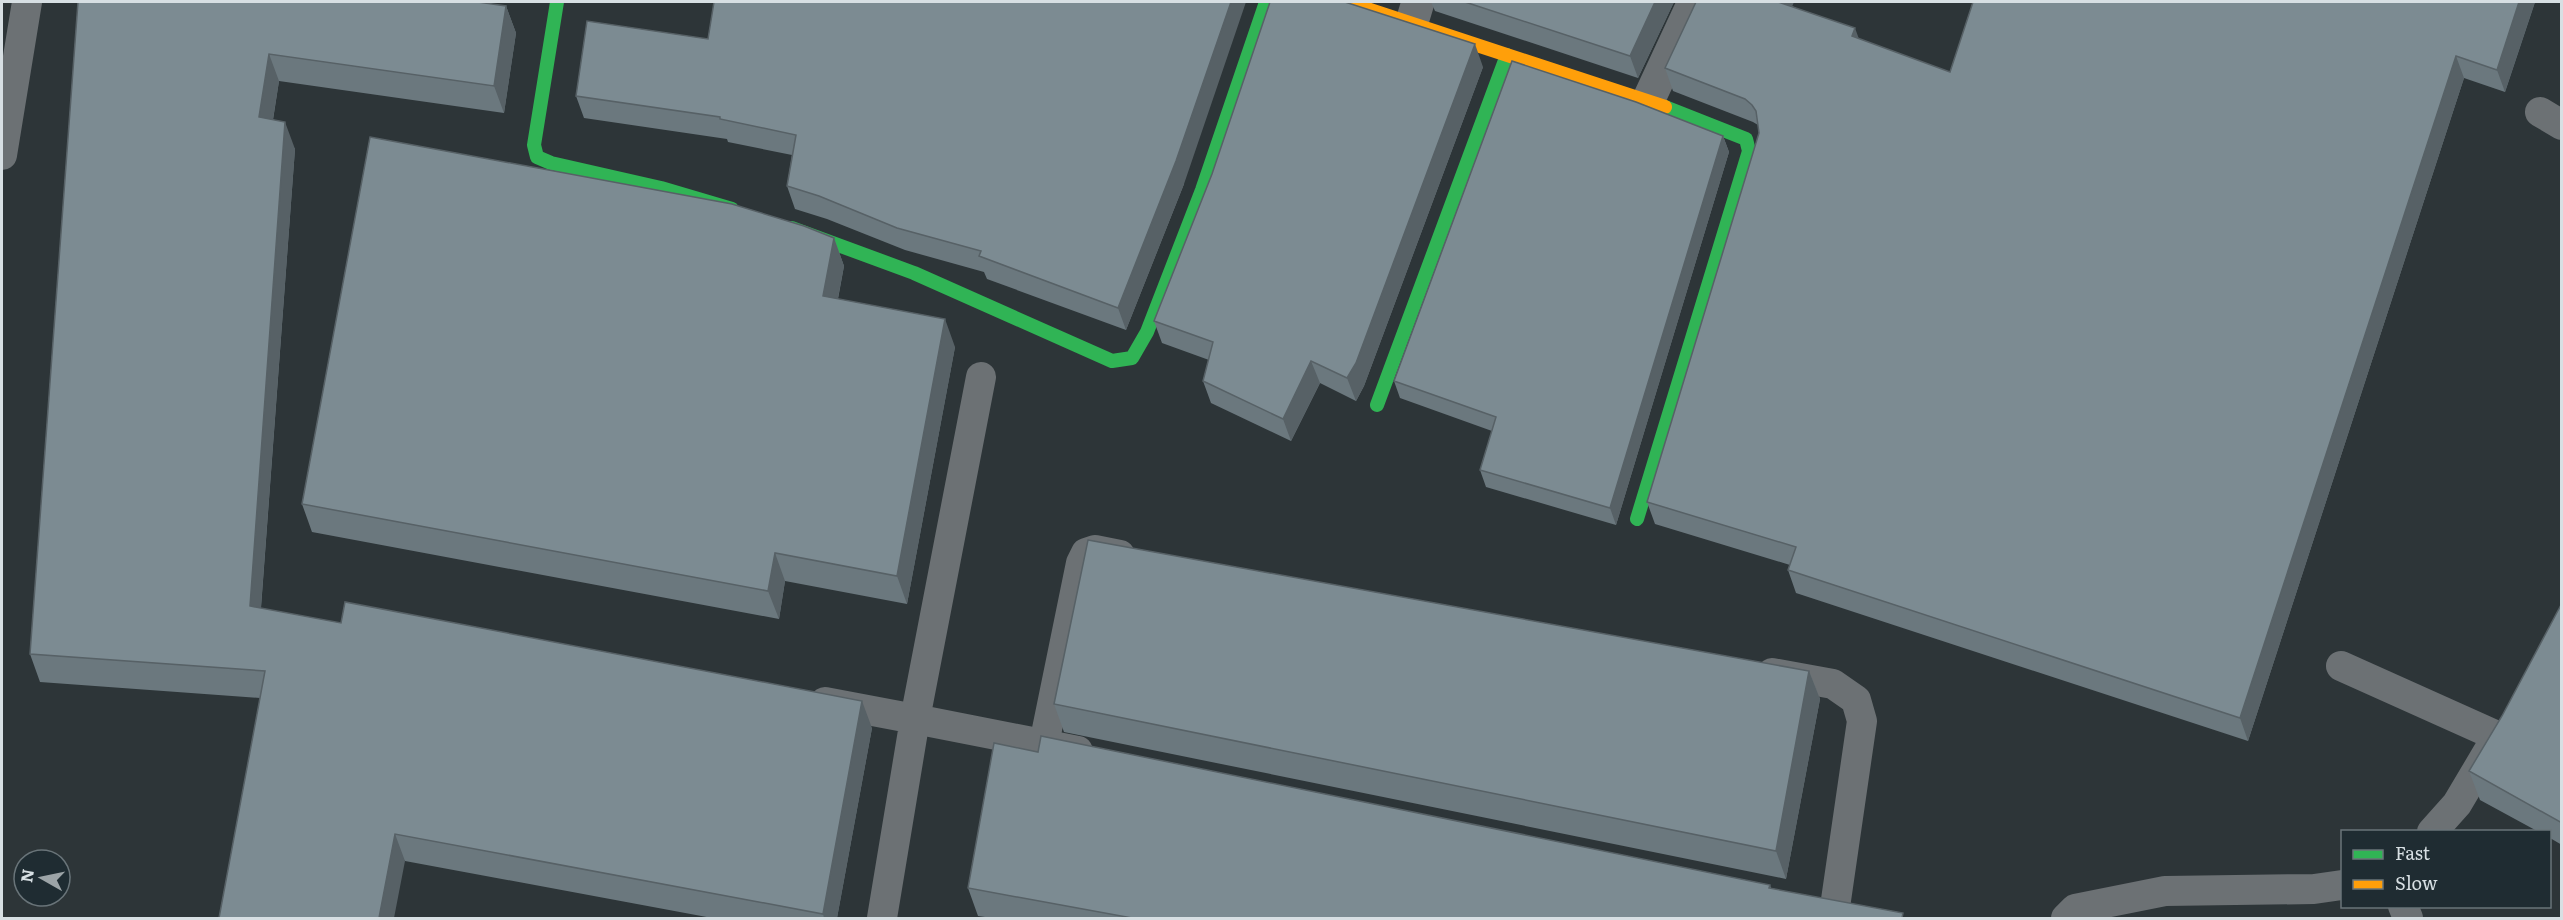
<svg xmlns="http://www.w3.org/2000/svg" width="2563" height="920" font-family="Literata,serif">
  <rect width="100%" height="100%" fill="#2d3538"/>
  <g fill="none" stroke-linecap="round" stroke-linejoin="round">
    <path stroke="#6c7174" stroke-width="30" d="M 2540,112 L 2562,125
      M 2,155 L 27,2
      M 2341,666 L 2497,736
      M 1772,673 L 1833,684 L 1856,700 L 1862,721 L 1835,907
      M 825,702 L 915,719 L 981,377
      M 1044,744 L 1081,563 L 1086,553 L 1095,550 L 1120,555
      M 2432,832 L 2457,804 L 2492,745
      M 2403,906 L 2408,918
      M 882,918 L 915,719 L 1078,751
      M 2066,918 L 2075,909 L 2165,891 L 2314,889 L 2342,885"/>
    <path stroke="#6c7174" stroke-width="33" d="M 1412,22 L 1418,2
      M 1648,101 L 1694,2"/>
    <path stroke="#30b455" stroke-width="14" d="M 557,2 L 534,145 L 537,157 L 551,163 L 661,188 L 732,209
      M 792,228 L 914,273 L 1112,361 L 1132,358 L 1147,332 L 1202,190 L 1266,2
      M 1377,405 L 1507,55
      M 1637,519 L 1749,151 L 1746,139 L 1665,107"/>
    <path stroke="#ff9f0a" stroke-width="14" d="M 1346,2 L 1665,107"/>
  </g>
  <path fill="#6b787e" d="M 78,2 L 506,6 L 516,33 L 504,113 L 279,81 L 273,120 L 295,149 L 261,608 L 872,728 L 837,918 L 712,918 L 405,861 L 260,698 L 40,682 L 30,654 Z
    M 1431,2 L 1674,2 L 1638,78 L 1435,11 Z
    M 1973,2 L 2535,2 L 2505,92 L 2464,78 L 2248,741 L 1796,593 L 1788,570 L 1790,565 L 1655,524 L 1647,502 L 1759,133 L 1758,125 L 1753,122 L 1673,91 L 1665,68 L 1792,6 L 1859,39 L 1950,72 Z
    M 708,39 L 1184,184 L 1126,330 L 987,279 L 984,272 L 905,250 L 827,219 L 795,209 L 787,186 L 792,155 L 728,142 L 727,139 L 584,118 L 576,96 Z
    M 1483,67 L 1364,386 L 1356,401 L 1320,383 L 1291,441 L 1211,403 L 1203,381 L 1209,360 L 1162,343 L 1154,321 L 1212,174 Z
    M 1723,136 L 1729,152 L 1616,525 L 1486,487 L 1480,470 L 1492,431 L 1400,398 L 1394,381 Z
    M 834,238 L 844,266 L 838,299 L 955,347 L 907,604 L 785,581 L 779,619 L 312,532 L 302,504 Z
    M 2562,603 L 2562,845 L 2550,838 L 2550,831 L 2537,831 L 2480,800 L 2469,771 L 2502,716 Z
    M 1809,671 L 1820,699 L 1786,879 L 1064,732 L 1054,704 Z
    M 1770,885 L 1771,888 L 1905,918 L 992,918 L 978,916 L 968,888 Z"/>
  <path fill="#576166" d="M 1231,2 L 1246,2 L 1184,184 L 1126,330 L 1118,308 Z
    M 1655,2 L 1674,2 L 1638,78 L 1630,56 Z
    M 1777,2 L 1794,2 L 1785,24 Z
    M 2519,2 L 2535,2 L 2505,92 L 2497,70 Z
    M 506,6 L 516,33 L 504,113 L 494,86 Z
    M 1855,28 L 1863,50 L 1852,36 Z
    M 1475,44 L 1483,67 L 1364,386 L 1356,401 L 1347,378 Z
    M 269,54 L 279,81 L 269,144 L 259,117 Z
    M 2456,56 L 2464,78 L 2248,741 L 2240,718 Z
    M 285,122 L 295,149 L 259,633 L 250,606 Z
    M 1723,136 L 1729,152 L 1616,525 L 1610,508 Z
    M 834,238 L 844,266 L 833,324 L 823,296 Z
    M 945,319 L 955,347 L 907,604 L 897,576 Z
    M 1311,361 L 1320,383 L 1291,441 L 1283,419 Z
    M 775,553 L 785,581 L 779,619 L 768,591 Z
    M 1809,671 L 1820,699 L 1786,879 L 1776,851 Z
    M 862,701 L 872,728 L 837,918 L 824,918 L 823,914 Z
    M 395,834 L 405,861 L 394,918 L 379,918 Z"/>
  <path fill="#7c8b92" stroke="#576166" stroke-width="1.5" d="M 78,2 L 478,2 L 506,6 L 494,86 L 269,54 L 259,117 L 285,122 L 250,606 L 341,623 L 345,602 L 862,701 L 823,914 L 395,834 L 379,918 L 219,918 L 265,671 L 30,654 Z
    M 714,2 L 1231,2 L 1176,161 L 1118,308 L 979,256 L 981,251 L 897,228 L 819,196 L 787,186 L 796,135 L 720,119 L 720,117 L 576,96 L 587,21 L 708,39 Z
    M 1270,2 L 1345,2 L 1475,44 L 1356,363 L 1347,378 L 1311,361 L 1283,419 L 1203,381 L 1213,342 L 1154,321 L 1212,174 Z
    M 1465,2 L 1655,2 L 1630,56 Z
    M 1696,2 L 1778,2 L 1855,28 L 1852,36 L 1950,72 L 1973,2 L 2519,2 L 2497,70 L 2456,56 L 2240,718 L 1788,570 L 1796,547 L 1647,502 L 1759,133 L 1756,111 L 1752,105 L 1745,99 L 1665,68 Z
    M 1512,61 L 1636,102 L 1723,136 L 1610,508 L 1480,470 L 1496,417 L 1394,381 Z
    M 370,137 L 732,204 L 804,226 L 834,238 L 823,296 L 945,319 L 897,576 L 775,553 L 768,591 L 302,504 Z
    M 1088,540 L 1809,671 L 1776,851 L 1054,704 Z
    M 2562,603 L 2562,823 L 2469,771 L 2502,716 Z
    M 1041,736 L 1770,885 L 1769,888 L 1903,913 L 1902,918 L 1132,918 L 968,888 L 994,743 L 1038,752 Z"/>
  <rect width="2563" height="920" fill="none" stroke="#d7dfe3" stroke-width="6"/>
  <rect x="2341" y="830" width="210" height="78" fill="#1f2c32" stroke="#697479" stroke-width="1.5"/>
  <rect x="2353" y="850" width="30" height="9" fill="#30b455" stroke="#697479" stroke-width="1.5"/>
  <text x="2395" y="860" font-size="18" fill="#d7dfe3">Fast</text>
  <rect x="2353" y="880" width="30" height="9" fill="#ff9f0a" stroke="#697479" stroke-width="1.5"/>
  <text x="2395" y="890" font-size="18" fill="#d7dfe3">Slow</text>
  <g transform="translate(42 878) rotate(279)"><circle r="28" fill="#1f2c32" stroke="#697479" stroke-width="1.5"/>
  <path d="M0-4.5L10 22L0 15L-10 22Z" fill="#9ca4a7"/>
  <text y="-9" font-size="16" font-weight="bold" text-anchor="middle" fill="#d7dfe3">N</text>
  </g>
</svg>
